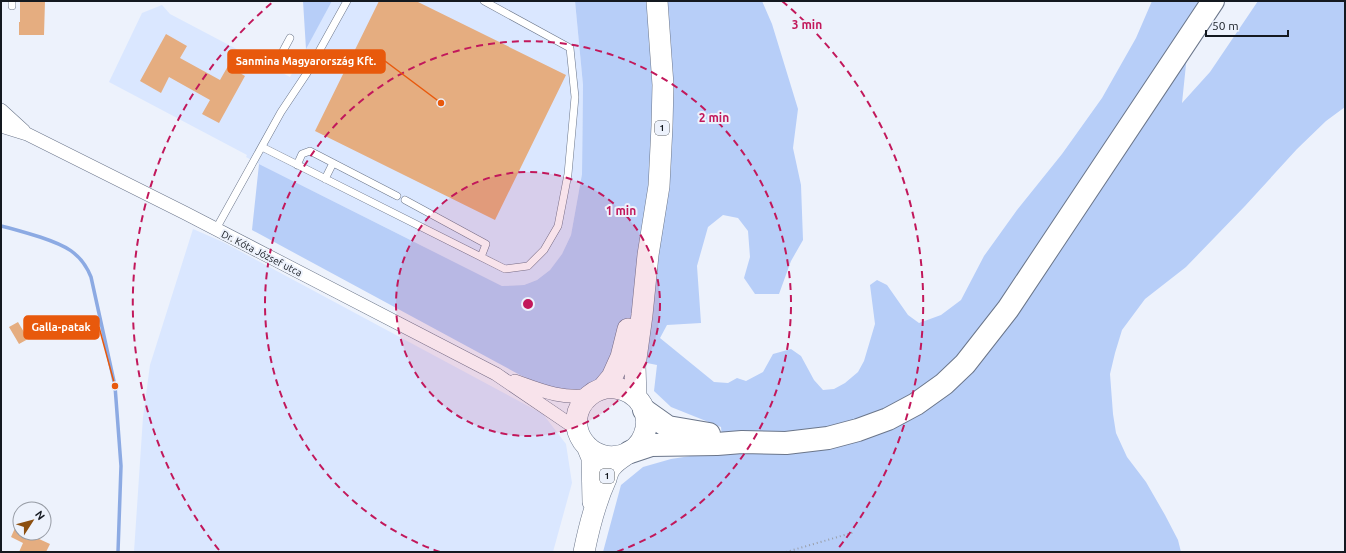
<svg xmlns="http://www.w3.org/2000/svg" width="1346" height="553" font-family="Ubuntu,sans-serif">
  <rect width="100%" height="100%" fill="#edf2fc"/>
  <path fill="#dae7ff" d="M 332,1 L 575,1 L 583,85 L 582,174 L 571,235 L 562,254 L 550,270 L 537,280 L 524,285 L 502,286 L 259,164 L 246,157 L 247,155 L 109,82 L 142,13 L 162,5 L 170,14 L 290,77 Z
    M 193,229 L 223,242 L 543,414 L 566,444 L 572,483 L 553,552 L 134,552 L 143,417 L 150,365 Z"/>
  <path fill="#b7cef8" d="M 303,1 L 332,1 L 306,49 Z
    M 575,1 L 762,1 L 772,24 L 798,109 L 793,148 L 801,185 L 803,240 L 791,261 L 779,294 L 755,294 L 744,278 L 750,257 L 748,231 L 738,218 L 723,215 L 708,227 L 697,266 L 701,323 L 667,325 L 660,338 L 714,382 L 728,383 L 737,378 L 746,381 L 763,372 L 773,354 L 791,349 L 801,356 L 814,380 L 823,390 L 834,389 L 845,383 L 858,372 L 864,361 L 875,324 L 870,285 L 877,280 L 887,285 L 908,315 L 919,323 L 941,315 L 961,300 L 984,256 L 1017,210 L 1062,154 L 1102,98 L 1136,38 L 1152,1 L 1206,1 L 1190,26 L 1182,103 L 1210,72 L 1258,1 L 1345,1 L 1345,107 L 1326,121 L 1297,149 L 1245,206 L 1186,267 L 1145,299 L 1122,330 L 1115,353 L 1110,374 L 1113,414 L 1116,433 L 1127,457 L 1146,482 L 1165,515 L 1178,540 L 1181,552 L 603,552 L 621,485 L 643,467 L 671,459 L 723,451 L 721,427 L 671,407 L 654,391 L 657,365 L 622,358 L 589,392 L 556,391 L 520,375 L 252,230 L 259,164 L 502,286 L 524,285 L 537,280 L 550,270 L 562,254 L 571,235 L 582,174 L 583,85 Z"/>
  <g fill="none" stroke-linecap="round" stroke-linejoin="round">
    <path stroke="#8caae3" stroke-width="3.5" d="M 1,226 C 14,229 27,233 40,237 C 64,245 81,252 91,277 L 115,386 L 121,466 L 118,552"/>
  </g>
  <path fill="#e5ad80" d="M 20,1 L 45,1 L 44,35 L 19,35 L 19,22 L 20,22 Z
    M 379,1 L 416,1 L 566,75 L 495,220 L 315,131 Z
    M 166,34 L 187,46 L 180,58 L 220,80 L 228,66 L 245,76 L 219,123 L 202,114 L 210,100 L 169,77 L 161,93 L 140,81 Z
    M 18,322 L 28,339 L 19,344 L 9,327 Z
    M 15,528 L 20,530 L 20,533 L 26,533 L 50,544 L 46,552 L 19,552 L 23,543 L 11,537 Z"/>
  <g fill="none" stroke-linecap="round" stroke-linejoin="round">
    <defs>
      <path id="service" d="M 12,6 L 12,1
        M 283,51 L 290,38
        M 262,147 L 505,269 L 528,266 L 544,250 L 558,226 L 568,174 L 575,97 L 570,48 L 484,1
        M 297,165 L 302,154 L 310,151 L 397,196
        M 325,179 L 333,163
        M 405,200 L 486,244 L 481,257
        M 216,229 L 281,112 L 307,73 L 347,1"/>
      <path id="minor" d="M 1,110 L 24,131
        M 1,126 L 27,134 L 185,213 L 496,374 L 571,425 L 578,434
        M 515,381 C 540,390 563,400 591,395"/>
      <path id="primary" d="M 602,389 L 612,377 L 621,357 L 628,329
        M 636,397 L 635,366 L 642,315 L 648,255 L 659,186 L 662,126 L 663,85 L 657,1
        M 587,446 L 592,458 L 593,502
        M 584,552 C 589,527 595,503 606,479 C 607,475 609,469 612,466 C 622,454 638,452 644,435 C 648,425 647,414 642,405 C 636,395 626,389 615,388 C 605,387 596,390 589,396 C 558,422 590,472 630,452"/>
      <path id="motorway" d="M 644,410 L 668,427 L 709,434
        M 630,452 L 651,445 L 717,444 L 742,442 L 786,443 L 828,438 L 858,430 L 888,419 L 916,404 L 944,384 L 965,364 L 1008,309 L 1213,1"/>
    </defs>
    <use href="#service" stroke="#6b768a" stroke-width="8"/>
    <use href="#minor" stroke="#6b768a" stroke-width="14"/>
    <use href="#primary" stroke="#6b768a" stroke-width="22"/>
    <use href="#motorway" stroke="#6b768a" stroke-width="24"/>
    <path stroke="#999ea7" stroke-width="2" stroke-dasharray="1 3" stroke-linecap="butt" d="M 786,552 L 855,532"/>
    <use href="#service" stroke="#fff" stroke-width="7"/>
    <use href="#minor" stroke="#fff" stroke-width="13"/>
    <use href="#primary" stroke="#fff" stroke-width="21"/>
    <use href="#motorway" stroke="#fff" stroke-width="22"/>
  </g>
  <circle cx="528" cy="304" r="132" fill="#c2185b" fill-opacity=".12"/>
  <g fill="none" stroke="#c2185b" stroke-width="2" stroke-dasharray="7 5">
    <circle cx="528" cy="304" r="132"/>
    <path d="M440 552A263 263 0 1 1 616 552"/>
    <path d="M219 550A395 395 0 0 1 274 1M782 1A395 395 0 0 1 837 550"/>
  </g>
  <g text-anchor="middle" stroke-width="4" stroke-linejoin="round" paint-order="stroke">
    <g fill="#edf2fc" stroke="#555a62" stroke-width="1">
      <rect x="655" y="121" width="14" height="14" rx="3"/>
      <rect x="600" y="469" width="14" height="14" rx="3"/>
    </g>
    <g font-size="9" font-weight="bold" fill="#141920">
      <text x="662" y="131">1</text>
      <text x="607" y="479">1</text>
    </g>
    <g font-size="10" fill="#141920" stroke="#edf2fc">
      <text transform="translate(262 253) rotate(27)" y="4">Dr. Kóta József utca</text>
    </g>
  </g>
  <circle cx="528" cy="304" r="6" fill="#c2185b" stroke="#edf2fc" stroke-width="2"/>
  <g font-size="12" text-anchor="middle" font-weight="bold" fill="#c2185b" stroke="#edf2fc" stroke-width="4" stroke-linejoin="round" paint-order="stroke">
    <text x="807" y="29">3 min</text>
    <text x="714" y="122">2 min</text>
    <text x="621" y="215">1 min</text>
  </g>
  <path fill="none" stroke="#e8590c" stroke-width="1.5" d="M441 103L385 61M115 386L99 327"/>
  <g fill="#e8590c" stroke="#edf2fc" stroke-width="1.5">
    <circle cx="441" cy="103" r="4"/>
    <circle cx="115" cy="386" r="4"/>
  </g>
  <g fill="#e8590c" stroke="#e8590c" stroke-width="1.5">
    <rect x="228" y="50" width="157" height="23" rx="4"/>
    <rect x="24" y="316" width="75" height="23" rx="4"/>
  </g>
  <g font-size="11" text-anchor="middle" font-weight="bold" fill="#fff">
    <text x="306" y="65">Sanmina Magyarország Kft.</text>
    <text x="61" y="331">Galla-patak</text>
  </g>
  <rect width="1346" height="553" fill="none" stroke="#141920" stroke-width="4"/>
  <g transform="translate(32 521) rotate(54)"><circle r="19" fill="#edf2fc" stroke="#969ba4"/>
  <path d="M0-3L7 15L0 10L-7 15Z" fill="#8c4f10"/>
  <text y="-6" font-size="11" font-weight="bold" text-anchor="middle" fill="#141920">N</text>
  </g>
  <path d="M1206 30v6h82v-6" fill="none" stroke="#141920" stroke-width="2"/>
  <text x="1212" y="30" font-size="12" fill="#141920" stroke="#edf2fc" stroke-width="3" paint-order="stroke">50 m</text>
</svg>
